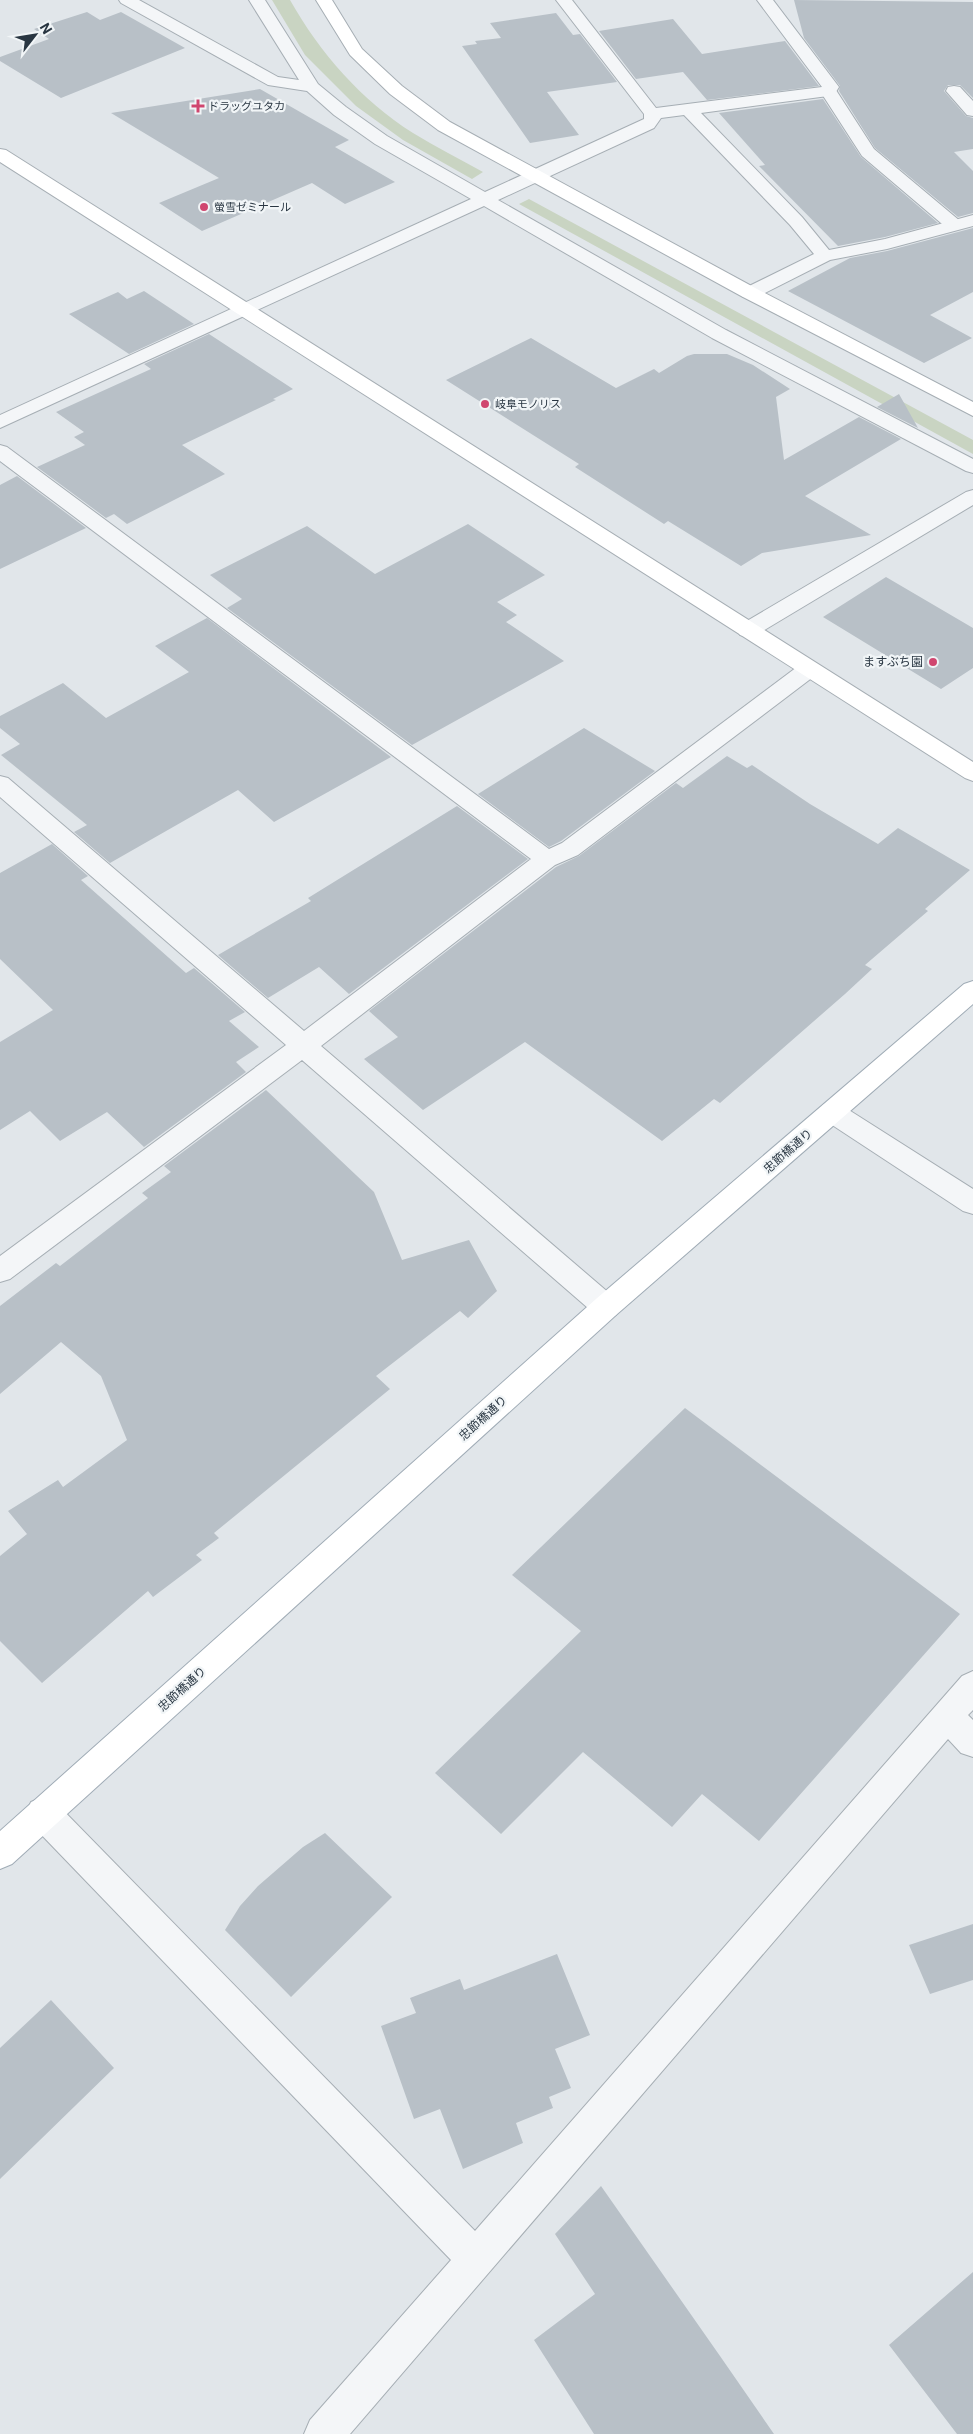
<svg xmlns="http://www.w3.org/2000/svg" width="973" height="2434" font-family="Roboto,'Noto Sans JP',sans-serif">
  <rect width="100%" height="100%" fill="#e1e6ea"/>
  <path fill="#c9d4c2" d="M 272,0 L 290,0 C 320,53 361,100 413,133 C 436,147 460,159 483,172 L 472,179 L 403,140 L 356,106 L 305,55 Z
    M 529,199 L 973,440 L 973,454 L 519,204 Z"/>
  <path fill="#b8c0c7" d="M 794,0 L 973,2 L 973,98 L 960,85 L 948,85 L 944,91 L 966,116 L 973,118 L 973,149 L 954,152 L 973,171 L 973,213 L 958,217 L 875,148 L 839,91 L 840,86 L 804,38 Z
    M 87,12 L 100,20 L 121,12 L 185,48 L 61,98 L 0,61 L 0,57 L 49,39 L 34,29 Z
    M 556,13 L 573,35 L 580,34 L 617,82 L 547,92 L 579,135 L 530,143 L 462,46 L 477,44 L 475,41 L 501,38 L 490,23 Z
    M 673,19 L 702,54 L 785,41 L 819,86 L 707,100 L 683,72 L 636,79 L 599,31 Z
    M 260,89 L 349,140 L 335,147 L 395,182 L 345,204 L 312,183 L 202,231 L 159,203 L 219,178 L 111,113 Z
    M 823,99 L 861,157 L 938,223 L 885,237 L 838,246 L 759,166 L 765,165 L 719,113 Z
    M 973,228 L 973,292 L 930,315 L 972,338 L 924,363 L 788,291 L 850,258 L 887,251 Z
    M 144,291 L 194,324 L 129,354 L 69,314 L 118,292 L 127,299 Z
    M 209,334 L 293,389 L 273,399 L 276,400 L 182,445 L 225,474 L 127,524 L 114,514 L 106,518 L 37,467 L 85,445 L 74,437 L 84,432 L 56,412 L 151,369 L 144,364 Z
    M 531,338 L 616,388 L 654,369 L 659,373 L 687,356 L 694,354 L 727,354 L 753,365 L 790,389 L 776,397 L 784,460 L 859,417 L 901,439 L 805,496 L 871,535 L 762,553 L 741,566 L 668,521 L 664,524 L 575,467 L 579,464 L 446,380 Z
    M 899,394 L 918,428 L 877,407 Z
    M 17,476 L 86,528 L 0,569 L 0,485 Z
    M 468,524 L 545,575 L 497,602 L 517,615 L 506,622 L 564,661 L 412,745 L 227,608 L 242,599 L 210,575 L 307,526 L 375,574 Z
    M 886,577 L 973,628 L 973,668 L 941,689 L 823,617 Z
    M 207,618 L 391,757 L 274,822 L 238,790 L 110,863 L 74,832 L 87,825 L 1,755 L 20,744 L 0,728 L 0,716 L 63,683 L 106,718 L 189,672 L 155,646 Z
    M 584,728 L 655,771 L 561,841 L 549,847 L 478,794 Z
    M 727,756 L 747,768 L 752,765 L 810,804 L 878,844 L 898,828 L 970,870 L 925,909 L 928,911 L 865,965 L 872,969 L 845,994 L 720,1103 L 714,1099 L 662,1141 L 525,1042 L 423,1110 L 364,1059 L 398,1037 L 369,1011 L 556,867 L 579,856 L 676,783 L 683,788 Z
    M 457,806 L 528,859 L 349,994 L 319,967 L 268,998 L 218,955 L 311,901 L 308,898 Z
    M 52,844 L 88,876 L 81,880 L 186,973 L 194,968 L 245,1012 L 229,1021 L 259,1047 L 236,1062 L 246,1072 L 144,1147 L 107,1112 L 60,1141 L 30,1111 L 0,1130 L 0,1042 L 53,1010 L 0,959 L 0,873 Z
    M 266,1090 L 374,1192 L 402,1260 L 469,1240 L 497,1291 L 468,1318 L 460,1311 L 376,1376 L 390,1389 L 214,1533 L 219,1538 L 196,1555 L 202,1560 L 153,1597 L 148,1591 L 42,1683 L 0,1641 L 0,1556 L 27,1534 L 8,1511 L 58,1480 L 63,1487 L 127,1440 L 101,1376 L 61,1342 L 0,1394 L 0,1306 L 56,1263 L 60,1266 L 148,1198 L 142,1193 L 171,1172 L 164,1166 Z
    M 685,1408 L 960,1614 L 759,1841 L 702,1794 L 672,1827 L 583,1752 L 501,1834 L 435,1773 L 581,1631 L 512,1575 Z
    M 325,1833 L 392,1897 L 291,1997 L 225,1930 L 240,1906 L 258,1886 L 303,1847 Z
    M 973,1924 L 973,1980 L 930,1994 L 909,1945 Z
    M 557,1954 L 590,2035 L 555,2049 L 571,2088 L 549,2097 L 553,2108 L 516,2123 L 523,2143 L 463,2169 L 440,2109 L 414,2119 L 381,2026 L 416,2013 L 410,1998 L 460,1979 L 464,1990 Z
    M 51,2000 L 114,2068 L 0,2179 L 0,2048 Z
    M 601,2186 L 720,2356 L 774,2434 L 594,2434 L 534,2340 L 595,2294 L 555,2234 Z
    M 973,2272 L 973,2434 L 957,2434 L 889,2345 Z"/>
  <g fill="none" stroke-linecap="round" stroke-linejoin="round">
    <defs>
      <path id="lane" d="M 828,86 L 834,87 L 874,149 L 960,221 L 963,225 L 960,229 L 948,229 L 862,156 L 820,91 L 822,87 Z
        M 954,86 L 960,87 L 973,101 L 973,116 L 967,115 L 946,91 L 948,87 Z"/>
      <path id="street" d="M 119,0 L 139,0 L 278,77 L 299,80 L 249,0 L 265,0 L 318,84 L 346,107 L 387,136 L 485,192 L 644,119 L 644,114 L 556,0 L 572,0 L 656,108 L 822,87 L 757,0 L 773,0 L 839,87 L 834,95 L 828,96 L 701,113 L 802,217 L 829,250 L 885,239 L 973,215 L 973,226 L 887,249 L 830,260 L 757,297 L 743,297 L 741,293 L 743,289 L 814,254 L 790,225 L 684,115 L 661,118 L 654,128 L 498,200 L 726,330 L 973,459 L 973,473 L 966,471 L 712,338 L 484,206 L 0,428 L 0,415 L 471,199 L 375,144 L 334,115 L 307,91 L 268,85 L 121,3 Z
        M 0,445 L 7,447 L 549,849 L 562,843 L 801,664 L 809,662 L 817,664 L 820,669 L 817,674 L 578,855 L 555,865 L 321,1046 L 616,1299 L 620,1307 L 616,1315 L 606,1319 L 596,1315 L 302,1060 L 10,1279 L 0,1282 L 0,1256 L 286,1045 L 0,797 L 0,776 L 8,778 L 304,1031 L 531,859 L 0,461 Z
        M 973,490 L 973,505 L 756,635 L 748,637 L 740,635 L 737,630 L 740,625 L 966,492 Z
        M 832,1102 L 841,1105 L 973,1189 L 973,1214 L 963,1211 L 823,1119 L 819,1112 L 823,1105 Z
        M 973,1671 L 973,1710 L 968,1715 L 973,1720 L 973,1757 L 961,1753 L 948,1739 L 350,2434 L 304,2434 L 310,2420 L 451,2260 L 31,1824 L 26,1813 L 31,1802 L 43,1797 L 55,1802 L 475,2231 L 962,1676 Z"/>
      <path id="secondary" d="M 316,0 L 332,0 L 362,49 L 402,86 L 450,122 L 757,289 L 973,402 L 973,416 L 743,297 L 438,130 L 390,94 L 350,55 Z
        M 0,149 L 6,150 L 973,762 L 973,781 L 965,778 L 0,162 Z"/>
      <path id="primary" d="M 973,981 L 973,1004 L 616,1315 L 12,1864 L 0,1869 L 0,1831 L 596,1299 L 964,984 Z"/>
    </defs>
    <use href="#lane" stroke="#a6aeb4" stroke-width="2"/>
    <use href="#street" stroke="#a6aeb4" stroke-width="2"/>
    <use href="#secondary" stroke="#a6aeb4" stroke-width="2"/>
    <use href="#primary" stroke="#a0acb6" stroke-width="2"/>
    <use href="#lane" fill="#f4f6f8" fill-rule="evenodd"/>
    <use href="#street" fill="#f4f6f8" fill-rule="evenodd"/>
    <use href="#secondary" fill="#fff" fill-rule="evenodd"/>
    <use href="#primary" fill="#fff" fill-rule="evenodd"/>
  </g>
  <g fill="#d0466f" stroke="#f1f5f7" stroke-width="2">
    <path d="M195.5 98.5h5v5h5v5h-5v5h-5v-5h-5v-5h5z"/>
    <circle cx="204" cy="207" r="5"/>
    <circle cx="485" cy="404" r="5"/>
    <circle cx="933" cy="662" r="5"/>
  </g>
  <g text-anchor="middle" stroke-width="4.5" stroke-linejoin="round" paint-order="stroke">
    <g font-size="11" fill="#293642" stroke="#f1f5f7" text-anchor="start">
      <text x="208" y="110">ドラッグユタカ</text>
      <text x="214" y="211">螢雪ゼミナール</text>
      <text x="495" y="408">岐阜モノリス</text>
    </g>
    <g font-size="12" fill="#293642" stroke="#f1f5f7" text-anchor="end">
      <text x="923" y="666">ますぶち園</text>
    </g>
    <g font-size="12" fill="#293642" stroke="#f1f5f7">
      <text transform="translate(788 1151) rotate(-41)" y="4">忠節橋通り</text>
      <text transform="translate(483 1418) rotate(-42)" y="4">忠節橋通り</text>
      <text transform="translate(182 1689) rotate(-42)" y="4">忠節橋通り</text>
    </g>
  </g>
  <g transform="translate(35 35) rotate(59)" stroke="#f1f5f7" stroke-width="4" paint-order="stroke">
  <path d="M0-4L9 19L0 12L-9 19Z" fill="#293642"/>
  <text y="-8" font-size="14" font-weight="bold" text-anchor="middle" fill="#293642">N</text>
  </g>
</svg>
